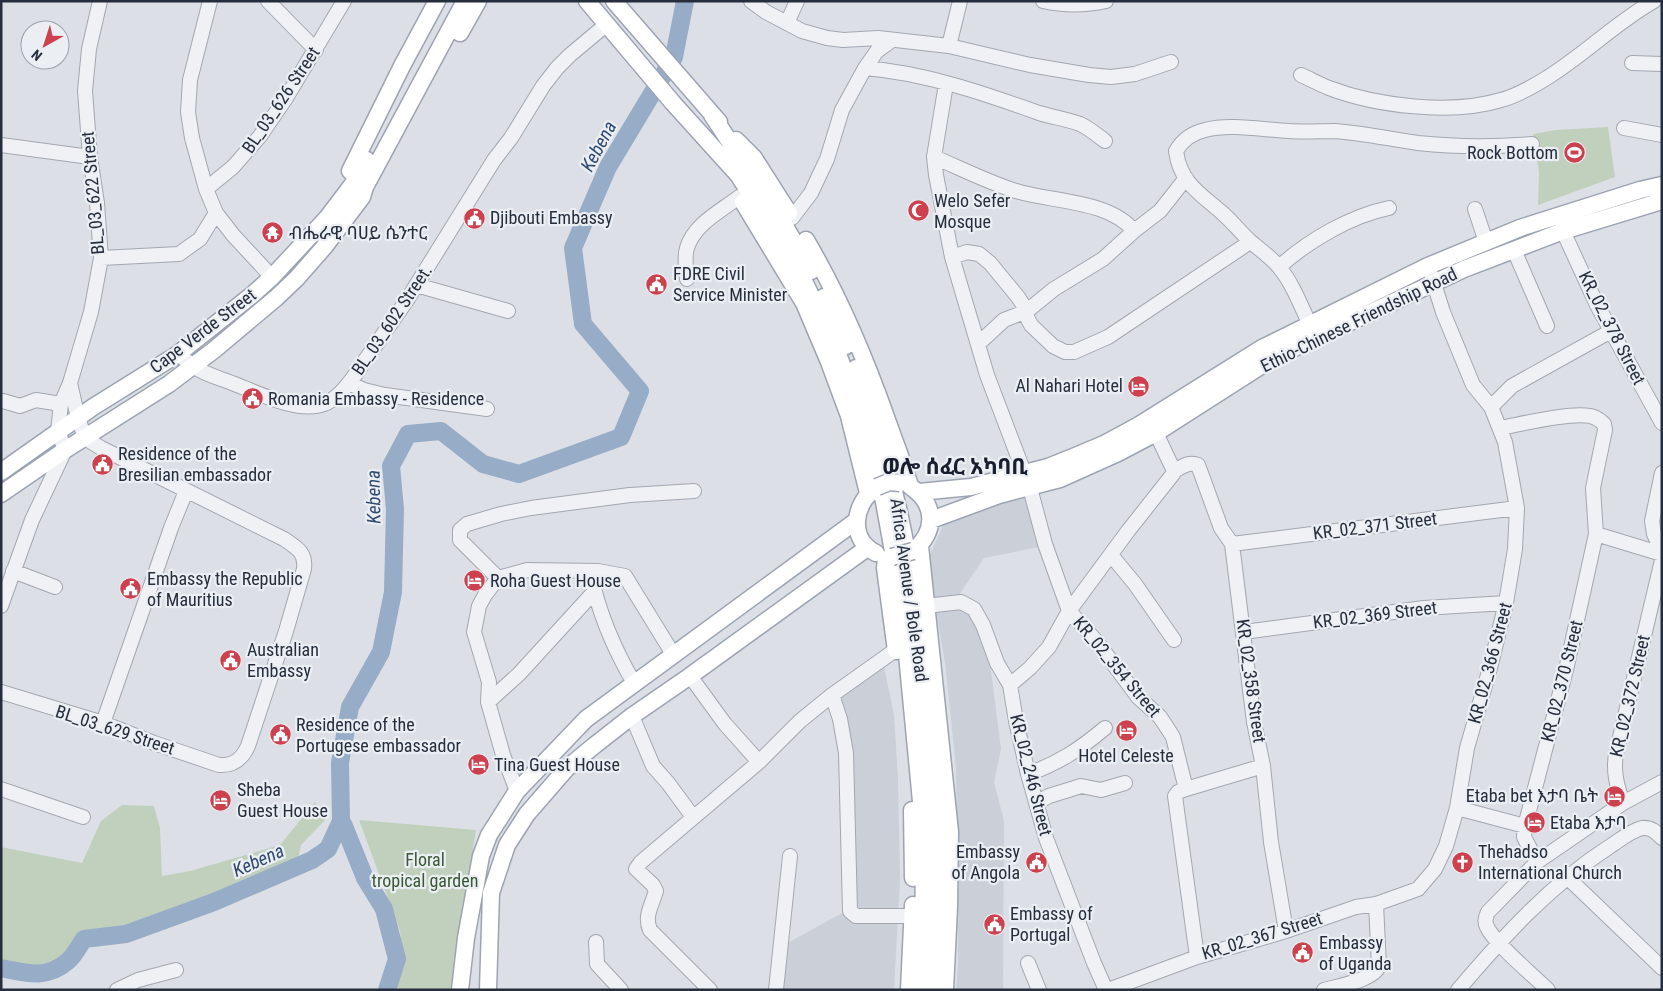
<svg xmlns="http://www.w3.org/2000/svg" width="1663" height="991" font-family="'Roboto Condensed','Noto Sans Ethiopic',sans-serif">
  <rect width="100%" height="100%" fill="#dce0e6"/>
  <path fill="#cacfd8" d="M 1027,497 L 1039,547 L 984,558 L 959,595 L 988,647 L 1001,749 L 994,782 L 1004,821 L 1003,990 L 956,990 L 958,965 L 956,768 L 945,662 L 927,561 L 947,517 Z
    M 884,667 L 894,715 L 898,778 L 900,880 L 894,990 L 776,990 L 782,946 L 855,906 L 843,753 L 841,692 Z"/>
  <path fill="#c1d0bd" d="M 1608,127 L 1615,177 L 1538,205 L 1539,172 L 1533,134 L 1556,130 Z
    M 315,802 L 326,819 L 301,845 L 298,859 L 232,888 L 181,906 L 122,926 L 80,937 L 64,958 L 45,968 L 27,967 L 1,961 L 1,847 L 82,863 L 101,821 L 122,805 L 154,806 L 160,828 L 162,876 L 190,871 L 280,845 Z
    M 359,820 L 476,830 L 451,990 L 395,990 L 403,961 L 400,931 Z"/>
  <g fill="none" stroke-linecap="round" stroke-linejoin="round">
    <path stroke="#97acc7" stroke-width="18" d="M 341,821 L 344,826 L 365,878 L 384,909 L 397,959 L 387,990
      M 1,968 C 26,973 46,980 68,961 C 74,956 79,946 84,939 L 126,934 L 214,902 L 312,860 L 328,849 L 341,821 L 340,763 L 350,707 L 381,652 L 393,592 L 395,509 L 391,466 L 408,434 L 441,431 L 483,464 L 519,474 L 621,437 L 640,391 L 583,324 L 573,248 L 608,167 L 674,57 L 685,1"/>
    <defs>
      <path id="minor" d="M 210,1 L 190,80 L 188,112 L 192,138 L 206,189 L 216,213 L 233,235 L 272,277
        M 268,1 L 316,50
        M 751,1 L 766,12 L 802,31 L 827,38 L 843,40 L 878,38 L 949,46 L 1030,65 L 1089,75 L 1111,77 L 1135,74 L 1171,62
        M 1043,1 C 1065,6 1084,6 1106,1
        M 787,23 L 797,1
        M 949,46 L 960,1
        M 1632,63 L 1662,64
        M 865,68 C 925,73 983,93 1039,113 C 1052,117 1067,119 1080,124 C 1089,128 1097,135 1105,141
        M 1301,75 C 1310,79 1319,84 1329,88 C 1376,106 1452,115 1501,100 C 1516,96 1532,87 1545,79 C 1583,56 1615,23 1654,1
        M 946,84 L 934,157 L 936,175 L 952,257 L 987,375 L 1030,488 L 1045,544 L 1069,611 L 1097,642 L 1138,697 L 1160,717 L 1166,726 L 1173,737 L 1186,789
        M 1624,128 L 1662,135
        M 1,145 L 90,157
        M 934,157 C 960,168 990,183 1016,191 C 1051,202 1109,200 1134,231
        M 206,189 L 233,167 L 260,136 L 286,98 L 344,1
        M 1475,209 L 1486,242
        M 792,218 L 811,193 L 827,159 L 842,110 L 865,68 L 877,51 L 892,40
        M 1563,231 L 1597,305 L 1662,423
        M 1514,250 L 1547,326
        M 952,257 L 967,252 L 979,254 L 990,263 L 1018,297 L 1027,311 L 1027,317 L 1031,325 L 1053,346 L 1065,352 L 1074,352 L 1108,337 L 1250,242
        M 101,258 L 179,254 L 200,239 L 216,213
        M 1279,267 C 1308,241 1350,216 1389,208
        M 687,279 C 686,269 684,258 687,248 C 694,224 721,211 739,197
        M 416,285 L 508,311
        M 1310,325 C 1301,306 1293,284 1279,267 C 1271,257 1260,250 1250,241 C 1240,232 1231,220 1220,211 C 1199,193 1180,182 1176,151 C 1183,139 1192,133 1205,130 C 1230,123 1264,130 1289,131 C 1304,132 1319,131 1335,131 C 1362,133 1390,139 1418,143 C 1456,147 1494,147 1532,144
        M 978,344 L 1004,320 L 1027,311 L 1054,289 L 1103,259 L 1134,231 L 1160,211 L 1186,178
        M 178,354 C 183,358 188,362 193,366 C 204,374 219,378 232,383 C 256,392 298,414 324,404 C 338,399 349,384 357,372 L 407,300 L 494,160 L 511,138 L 543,86 L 557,68 L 570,55 L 607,24
        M 349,383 L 364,390 L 385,395 L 487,409
        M 3,401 L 20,406 L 36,400 L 61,404
        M 1491,407 L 1512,386 L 1611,331
        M 1500,428 C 1522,424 1570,412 1590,416 C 1596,417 1600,420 1604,424 L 1605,430 L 1593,488 L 1596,534 L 1566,670 L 1525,826 L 1524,837 L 1537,862 L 1623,803 L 1662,782
        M 1174,471 C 1182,467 1189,461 1198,465 L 1221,528 L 1232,544 L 1254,722 L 1263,766 L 1271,842 L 1286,931
        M 1662,473 L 1652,521 L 1654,534 L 1662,551
        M 1596,534 L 1662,554
        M 1232,544 L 1517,508
        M 1111,555 L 1135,584 L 1174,640
        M 13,571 L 55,587
        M 590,572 C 598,610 614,649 634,683
        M 498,578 L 460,540 L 460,530 L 467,524 L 501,514 L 531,508 L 630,495 L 694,491
        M 1,606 L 32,520 L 65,450 L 58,431 L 61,404 L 70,383 L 91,312 L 101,258 L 97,203 L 90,157 L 85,91 L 89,49 L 100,1
        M 926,606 L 961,602 L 974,609 L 983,625 L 997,663 L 1010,685 L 1016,721 L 1028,774 L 1046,838 L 1094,963 L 1106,990
        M 1244,632 L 1424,608 L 1506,603
        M 690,676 L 725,724 L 759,762
        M 1010,685 L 1030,668 L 1049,647 L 1069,611 L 1128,531 L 1173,474 L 1174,471 L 1156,433
        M 1,692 L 103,723 L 154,743 L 219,765 C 234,766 242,759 248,746 L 286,631 L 304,569 C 306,552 297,548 284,539 L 101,448 L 85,438 L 78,418 L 70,383
        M 832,695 L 840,719 L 846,753 L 850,911 L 856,916 L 913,916
        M 488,702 L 519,674 L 594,592
        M 632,716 L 653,766 L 668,783 L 693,817
        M 103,723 L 171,528 L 186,491
        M 1028,774 C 1059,763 1080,749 1105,728
        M 1,789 L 83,817
        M 517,791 L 503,755 L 488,702 L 489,682 L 474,632 L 479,606 L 485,595 L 498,578 L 527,570 L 598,571 L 625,576 L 673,654
        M 1036,803 L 1049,796 L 1081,786 L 1101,790 L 1125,783
        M 1623,803 C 1617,786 1613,772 1616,754 L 1662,560
        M 1457,808 L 1525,826
        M 1537,862 L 1488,912 C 1486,917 1484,921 1487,927 C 1495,944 1533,975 1548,990
        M 1567,877 L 1662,968
        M 596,942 L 597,964 L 621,990
        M 1197,957 L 1175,796 L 1178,792 L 1186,789 L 1263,766
        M 1028,963 L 1039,990
        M 117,990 L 138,980 L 176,970
        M 710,990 L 650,930 C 644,916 652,905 656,891 L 653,885 L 636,869 L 641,862 L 759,762 L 800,721 L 832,695 L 894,651 L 895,648
        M 776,990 L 790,856
        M 1108,990 L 1197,957 L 1286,931 L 1356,907 L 1376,904 L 1418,889 L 1435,869 L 1446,846 L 1457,808 L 1467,748 L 1490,668 L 1506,603 L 1515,549 L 1517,508 L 1505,442 L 1491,407 L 1473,385 L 1443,312 L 1431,274
        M 1324,990 C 1338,986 1374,980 1379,966 L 1376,904
        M 1458,990 C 1503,937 1550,885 1609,847 C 1619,841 1630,831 1642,828 C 1651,827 1656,832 1662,838"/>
      <path id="major" d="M 587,1 L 673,103 L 739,176 L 804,281 L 835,346 L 863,420 L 884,502 L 899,584 L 904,623 L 924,833 L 923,990
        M 614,1 L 719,122
        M 460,33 L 478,1
        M 712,115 L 782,221 L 811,271
        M 736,140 L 754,158 L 789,213
        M 350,171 L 402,66 L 437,1
        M 743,202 L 804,303 L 829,362 L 849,416 L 868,493
        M 806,240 C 839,296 864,355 886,417 C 894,440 903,462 910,486
        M 824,297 L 846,346
        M 856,368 C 879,429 896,490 907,553 C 913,587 913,621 918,655 C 933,765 944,878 933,990
        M 1,472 L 93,407 L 178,354 L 252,295 L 272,277 L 327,218 L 352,185 L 367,160
        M 911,487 C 937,505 936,532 913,551
        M 919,492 L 971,487 L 1048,467 L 1073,457 L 1104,444 L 1139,425 L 1262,348 L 1428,266 L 1520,228 L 1640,190 L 1662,185
        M 1,494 L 65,450 L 169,384 L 214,350 L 276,298 L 297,278 L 325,246 L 362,197 L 365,187 L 465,1
        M 931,520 L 999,495 L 1060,479 L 1118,453 L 1156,433 L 1273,358 L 1464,269 L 1563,231 L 1662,201
        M 920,546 L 950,832 L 949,906 L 945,990
        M 876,553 C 848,539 853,503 877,487
        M 886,559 L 885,568 L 896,651
        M 912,810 L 913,878
        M 460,990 L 466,938 L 481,856 L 489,835 L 517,791 L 586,719 L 856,521
        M 488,990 L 491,893 L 507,845 L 527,814 L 567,768 L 595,745 L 632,716 L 690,676 L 867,548
        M 909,990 L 913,905"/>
    </defs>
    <use href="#minor" stroke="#a2a7b0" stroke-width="16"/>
    <use href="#major" stroke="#9ca3b2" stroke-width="19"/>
    <use href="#minor" stroke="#eff1f5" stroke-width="14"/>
    <use href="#major" stroke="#fff" stroke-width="16"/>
    <defs>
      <path id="major-bridge" d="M 877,487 L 889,482 L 900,483
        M 892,557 L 913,551"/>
    </defs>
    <use href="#major-bridge" stroke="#9ca3b2" stroke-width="19" stroke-linecap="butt"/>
    <use href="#major-bridge" stroke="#fff" stroke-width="16"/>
  </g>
  <defs>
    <symbol id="stadium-disc" viewBox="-11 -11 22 22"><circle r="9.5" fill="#cd404e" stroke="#ebeff4"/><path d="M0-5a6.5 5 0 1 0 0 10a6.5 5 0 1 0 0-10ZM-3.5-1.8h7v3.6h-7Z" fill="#fff"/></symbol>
    <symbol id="mosque-disc" viewBox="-11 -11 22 22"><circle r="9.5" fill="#cd404e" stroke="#ebeff4"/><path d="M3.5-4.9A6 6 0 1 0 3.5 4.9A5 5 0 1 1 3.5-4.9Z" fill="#fff"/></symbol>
    <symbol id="civic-disc" viewBox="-11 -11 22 22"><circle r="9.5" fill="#cd404e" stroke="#ebeff4"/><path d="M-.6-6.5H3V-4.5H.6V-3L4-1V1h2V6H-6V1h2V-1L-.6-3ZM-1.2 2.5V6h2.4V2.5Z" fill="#fff"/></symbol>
    <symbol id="temple-disc" viewBox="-11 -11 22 22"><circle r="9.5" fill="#cd404e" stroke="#ebeff4"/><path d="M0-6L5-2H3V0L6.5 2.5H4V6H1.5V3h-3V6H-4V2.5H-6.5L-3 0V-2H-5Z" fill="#fff"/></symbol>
    <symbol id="hotel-disc" viewBox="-11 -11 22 22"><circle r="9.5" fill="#cd404e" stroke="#ebeff4"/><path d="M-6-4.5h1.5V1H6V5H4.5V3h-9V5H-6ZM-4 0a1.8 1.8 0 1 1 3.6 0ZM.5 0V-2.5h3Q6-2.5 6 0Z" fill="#fff"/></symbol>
    <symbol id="church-disc" viewBox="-11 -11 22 22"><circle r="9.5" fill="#cd404e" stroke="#ebeff4"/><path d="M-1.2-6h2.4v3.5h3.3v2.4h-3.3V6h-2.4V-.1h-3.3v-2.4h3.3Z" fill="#fff"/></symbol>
  </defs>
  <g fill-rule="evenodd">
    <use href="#stadium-disc" x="1562" y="140" width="25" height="25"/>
    <use href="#mosque-disc" x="906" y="198" width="25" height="25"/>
    <use href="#civic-disc" x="462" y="206" width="25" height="25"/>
    <use href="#temple-disc" x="260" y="220" width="25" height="25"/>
    <use href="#civic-disc" x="644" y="272" width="25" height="25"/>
    <use href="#hotel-disc" x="1126" y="374" width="25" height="25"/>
    <use href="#civic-disc" x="240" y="386" width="25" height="25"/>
    <use href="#civic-disc" x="90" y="452" width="25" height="25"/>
    <use href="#hotel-disc" x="462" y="568" width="25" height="25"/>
    <use href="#civic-disc" x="118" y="576" width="25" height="25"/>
    <use href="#civic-disc" x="218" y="648" width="25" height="25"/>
    <use href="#hotel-disc" x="1114" y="718" width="25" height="25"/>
    <use href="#civic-disc" x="268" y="722" width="25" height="25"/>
    <use href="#hotel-disc" x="466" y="752" width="25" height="25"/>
    <use href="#hotel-disc" x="1602" y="784" width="25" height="25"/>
    <use href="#hotel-disc" x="208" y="788" width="25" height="25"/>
    <use href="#hotel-disc" x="1522" y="810" width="25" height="25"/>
    <use href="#civic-disc" x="1024" y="850" width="25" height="25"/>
    <use href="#church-disc" x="1450" y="850" width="25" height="25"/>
    <use href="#civic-disc" x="982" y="912" width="25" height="25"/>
    <use href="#civic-disc" x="1290" y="940" width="25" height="25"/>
  </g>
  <g text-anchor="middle" stroke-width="4.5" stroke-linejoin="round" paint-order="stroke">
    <g font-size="18" fill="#262d3c" stroke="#ebeff4">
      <text transform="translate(281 100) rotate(-56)" y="6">BL_03_626 Street</text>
      <text transform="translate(93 193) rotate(-95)" y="6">BL_03_622 Street</text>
      <text transform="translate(392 320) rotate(-56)" y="6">BL_03_602 Street.</text>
      <text transform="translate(1359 320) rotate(-26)" y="6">Ethio-Chinese Friendship Road</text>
      <text transform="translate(1612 328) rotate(63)" y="6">KR_02_378 Street</text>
      <text transform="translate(203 331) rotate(-37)" y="6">Cape Verde Street</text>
      <text transform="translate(1375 526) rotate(-7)" y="6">KR_02_371 Street</text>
      <text transform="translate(909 590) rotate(82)" y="6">Africa Avenue / Bole Road</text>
      <text transform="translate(1375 615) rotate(-7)" y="6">KR_02_369 Street</text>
      <text transform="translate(1490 663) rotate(-75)" y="6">KR_02_366 Street</text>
      <text transform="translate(1117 667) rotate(50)" y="6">KR_02_354 Street</text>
      <text transform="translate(1251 681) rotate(82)" y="6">KR_02_358 Street</text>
      <text transform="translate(1562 681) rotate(-76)" y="6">KR_02_370 Street</text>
      <text transform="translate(1630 696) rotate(-77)" y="6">KR_02_372 Street</text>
      <text transform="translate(115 730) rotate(18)" y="6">BL_03_629 Street</text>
      <text transform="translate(1031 775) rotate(76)" y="6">KR_02_246 Street</text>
      <text transform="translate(1262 936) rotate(-17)" y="6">KR_02_367 Street</text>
    </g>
    <g font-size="18" fill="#262d3c" stroke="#ebeff4" text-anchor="start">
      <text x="1558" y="159" text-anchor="end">Rock Bottom</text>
      <text x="934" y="207">Welo Sefer<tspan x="934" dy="21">Mosque</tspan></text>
      <text x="490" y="224">Djibouti Embassy</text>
      <text x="289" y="239">ብሔራዊ ባሀይ ሴንተር</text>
      <text x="673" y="280">FDRE Civil<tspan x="673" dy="21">Service Minister</tspan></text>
      <text x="1123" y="392" text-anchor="end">Al Nahari Hotel</text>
      <text x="268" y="405">Romania Embassy - Residence</text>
      <text x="118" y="460">Residence of the<tspan x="118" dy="21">Bresilian embassador</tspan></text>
      <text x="147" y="585">Embassy the Republic<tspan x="147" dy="21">of Mauritius</tspan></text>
      <text x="490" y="587">Roha Guest House</text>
      <text x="247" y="656">Australian<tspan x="247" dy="21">Embassy</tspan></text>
      <text x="296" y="731">Residence of the<tspan x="296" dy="21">Portugese embassador</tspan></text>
      <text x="1126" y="762" text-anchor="middle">Hotel Celeste</text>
      <text x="494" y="771">Tina Guest House</text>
      <text x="237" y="796">Sheba<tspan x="237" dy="21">Guest House</tspan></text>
      <text x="1598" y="802" text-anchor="end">Etaba bet እታባ ቤት</text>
      <text x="1550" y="829">Etaba እታባ</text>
      <text x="1020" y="858" text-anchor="end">Embassy<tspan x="1020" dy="21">of Angola</tspan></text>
      <text x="1478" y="858">Thehadso<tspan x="1478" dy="21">International Church</tspan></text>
      <text x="1010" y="920">Embassy of<tspan x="1010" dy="21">Portugal</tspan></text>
      <text x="1319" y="949">Embassy<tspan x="1319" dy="21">of Uganda</tspan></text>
    </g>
    <g font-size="18" fill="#395833" stroke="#ebeff4">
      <text x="425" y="866">Floral<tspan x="425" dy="21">tropical garden</tspan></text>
    </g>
    <g font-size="19" font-style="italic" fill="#314a70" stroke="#ebeff4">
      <text transform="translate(598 146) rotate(-62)" y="7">Kebena</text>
      <text transform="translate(373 497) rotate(-91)" y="7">Kebena</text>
      <text transform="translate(258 860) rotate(-24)" y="7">Kebena</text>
    </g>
    <g font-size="22" font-weight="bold" fill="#181e2d" stroke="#ebeff4">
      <text x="955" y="474">ወሎ ሰፈር አካባቢ</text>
    </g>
  </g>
  <rect width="1663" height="991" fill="none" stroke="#262d3c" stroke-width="5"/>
  <g transform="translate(45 45) rotate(219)"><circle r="24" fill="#ebeff4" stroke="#9ca1aa"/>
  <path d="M0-4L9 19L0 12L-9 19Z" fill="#cd404e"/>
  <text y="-8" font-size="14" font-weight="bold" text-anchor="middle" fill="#262d3c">N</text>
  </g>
</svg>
